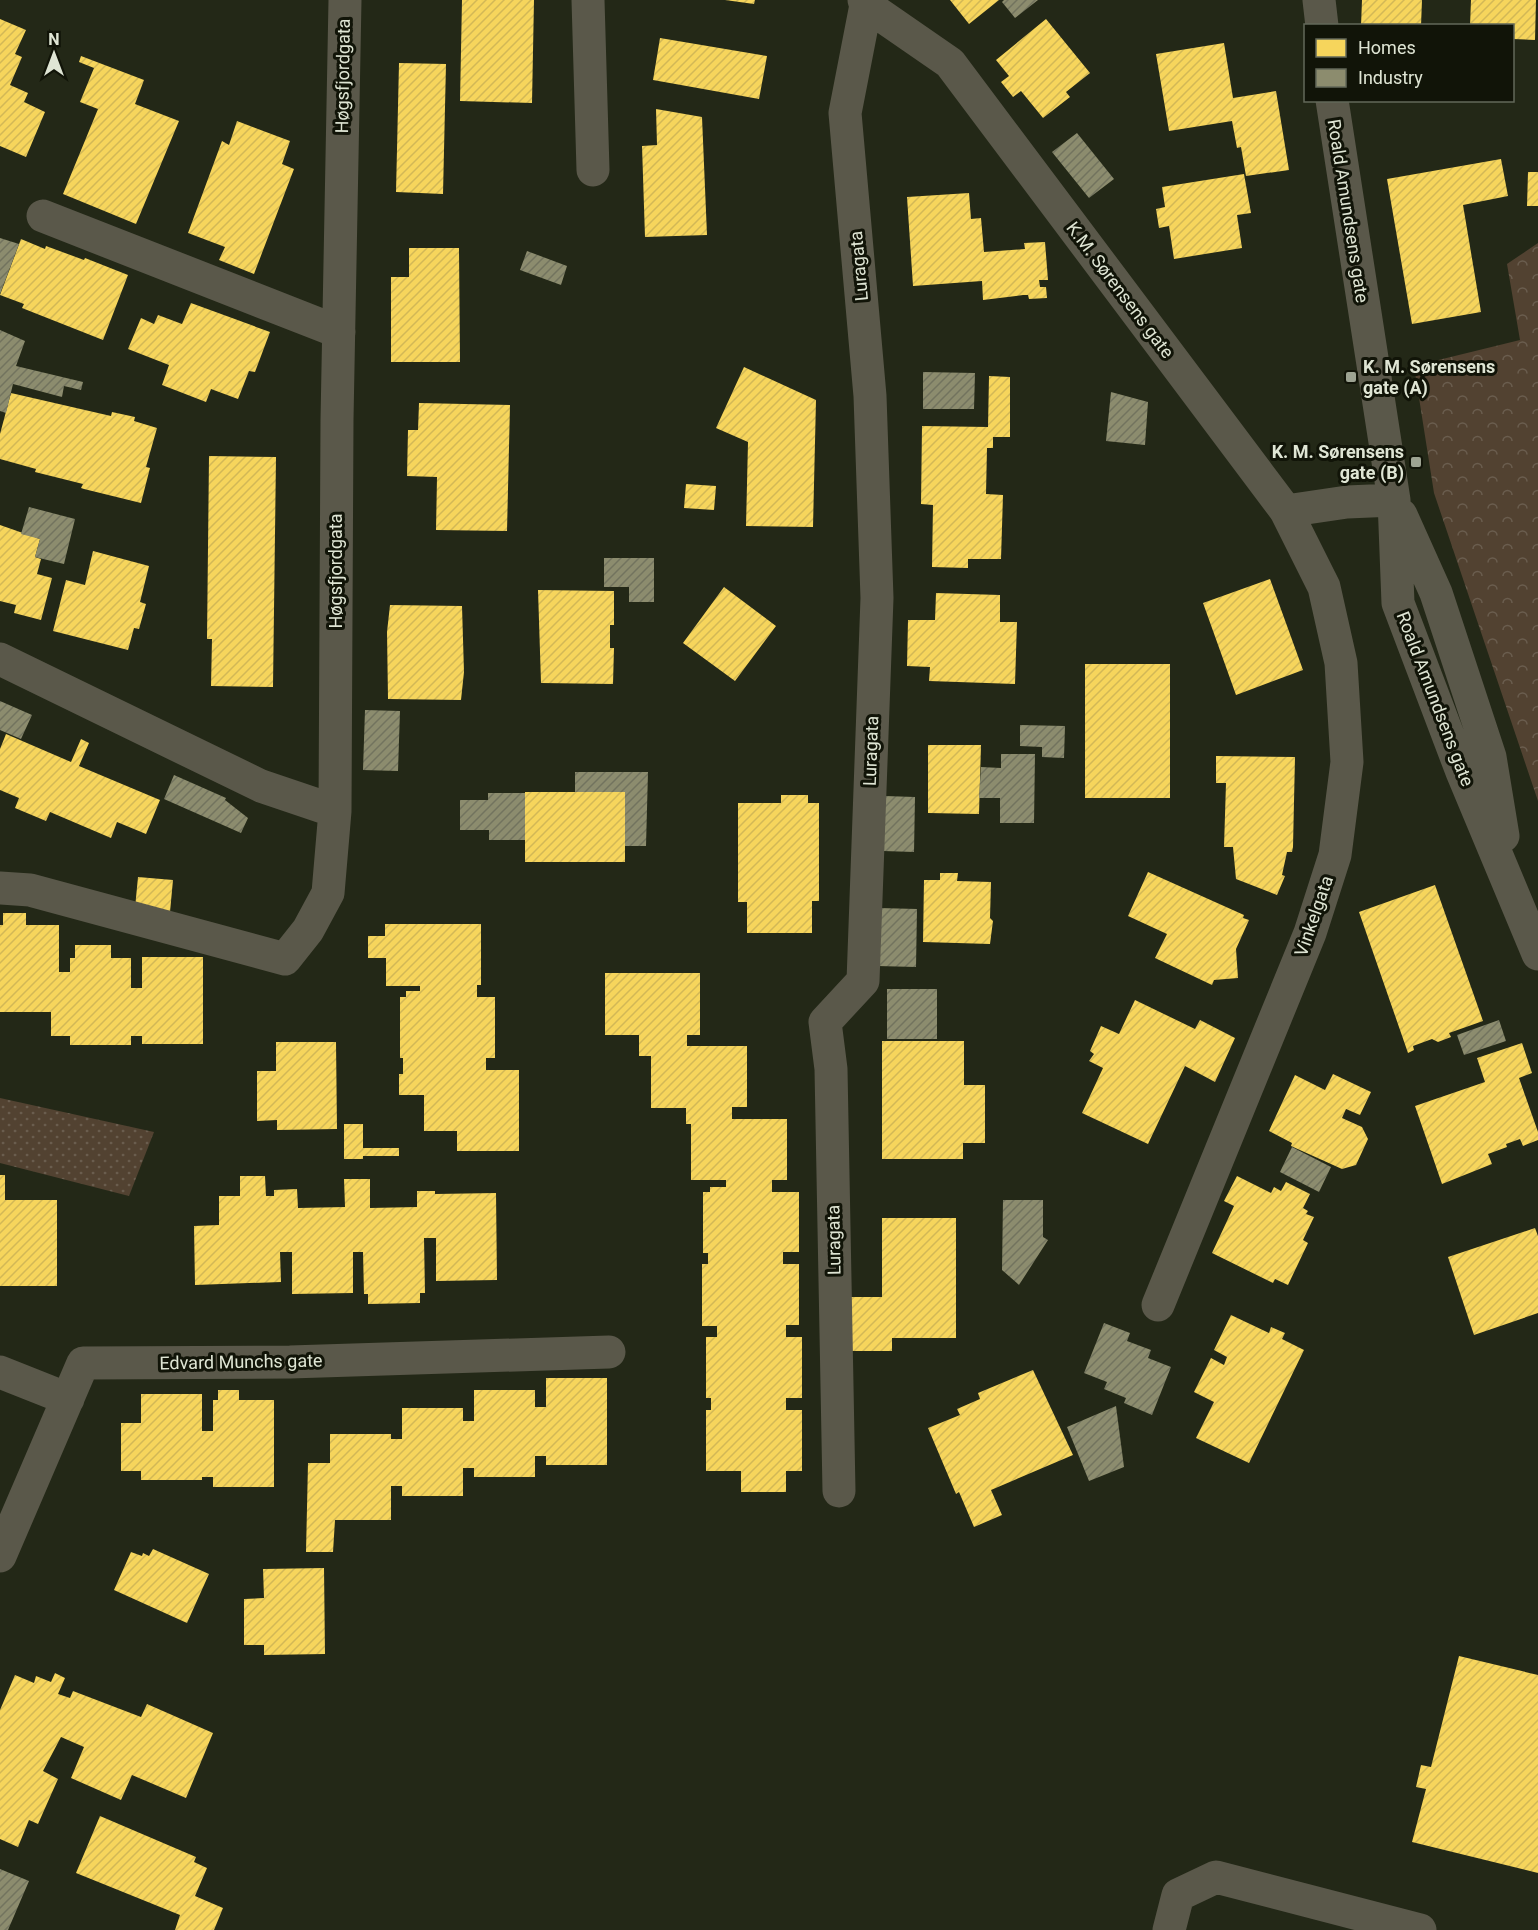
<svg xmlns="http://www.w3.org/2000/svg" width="1538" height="1930" font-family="Roboto,sans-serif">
  <defs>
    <pattern id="forest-crowns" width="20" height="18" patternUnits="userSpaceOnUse" patternTransform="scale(1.5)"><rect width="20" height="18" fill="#524231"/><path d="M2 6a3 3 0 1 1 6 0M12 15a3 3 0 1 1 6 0" fill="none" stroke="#6a5d4e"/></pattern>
    <pattern id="park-dots" width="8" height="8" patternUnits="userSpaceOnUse" patternTransform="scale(1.5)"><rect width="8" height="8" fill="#524231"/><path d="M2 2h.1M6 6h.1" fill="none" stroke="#6a5d4e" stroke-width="1.8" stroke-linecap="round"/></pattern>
    <pattern id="homes-hatch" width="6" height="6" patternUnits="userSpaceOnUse" patternTransform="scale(1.5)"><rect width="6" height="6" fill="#f6d55c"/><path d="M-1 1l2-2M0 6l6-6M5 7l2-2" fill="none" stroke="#d2b856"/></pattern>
    <pattern id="industry-hatch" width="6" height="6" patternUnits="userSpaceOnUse" patternTransform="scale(1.5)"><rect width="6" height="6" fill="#8c8c6e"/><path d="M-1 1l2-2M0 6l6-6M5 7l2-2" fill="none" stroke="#72735e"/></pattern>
  </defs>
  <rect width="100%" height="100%" fill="#232817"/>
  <path fill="url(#forest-crowns)" d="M 1538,243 L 1538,801 L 1434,493 L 1414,366 L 1520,340 L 1507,264 Z"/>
  <path fill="url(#park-dots)" d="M 0,1098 L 154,1132 L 129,1196 L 0,1163 Z"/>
  <path fill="url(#homes-hatch)" d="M 462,0 L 534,0 L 532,103 L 460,101 Z
    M 725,0 L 755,0 L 754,4 Z
    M 950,0 L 999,0 L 969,24 Z
    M 1362,0 L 1422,0 L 1421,26 L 1361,26 Z
    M 1471,0 L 1536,0 L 1535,40 L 1512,39 L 1512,26 L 1470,26 Z
    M 0,19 L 26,30 L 15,54 L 22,57 L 10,85 L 28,93 L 24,102 L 45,112 L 26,157 L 0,146 Z
    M 1046,19 L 1090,73 L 1066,92 L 1070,97 L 1043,118 L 1021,91 L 1013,97 L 1001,82 L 1009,76 L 996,60 Z
    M 660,38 L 767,56 L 759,99 L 653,80 Z
    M 1224,43 L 1233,98 L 1276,91 L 1289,170 L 1246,176 L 1241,147 L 1237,148 L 1232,121 L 1169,131 L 1156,54 Z
    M 81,56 L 144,80 L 135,104 L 179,121 L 136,224 L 63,194 L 98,109 L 80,102 L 94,68 L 79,62 Z
    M 399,63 L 446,64 L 443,194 L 396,192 Z
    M 656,109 L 702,117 L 707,235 L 645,237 L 642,146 L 657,145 Z
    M 237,121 L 290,141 L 282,164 L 294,169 L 254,274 L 219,260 L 225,247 L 188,233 L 222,141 L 229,145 Z
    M 1501,159 L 1508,196 L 1463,205 L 1481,312 L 1412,324 L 1387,179 Z
    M 1528,172 L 1538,172 L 1538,206 L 1527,206 Z
    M 1244,174 L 1251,213 L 1237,215 L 1242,248 L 1174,259 L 1169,226 L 1159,228 L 1156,209 L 1165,207 L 1162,187 Z
    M 969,193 L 971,219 L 981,218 L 984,252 L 1025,249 L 1024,243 L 1045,242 L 1048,280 L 1039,280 L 1040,287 L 1046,287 L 1047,298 L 1029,299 L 1028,295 L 1023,295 L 983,300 L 982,281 L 913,286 L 907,197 Z
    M 21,239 L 45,249 L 46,246 L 84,260 L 85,258 L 128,275 L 103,340 L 22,308 L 24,304 L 0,295 Z
    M 409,248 L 459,248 L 460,362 L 391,362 L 391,277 L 409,277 Z
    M 191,303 L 270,332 L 255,372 L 249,371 L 238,399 L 211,389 L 206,402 L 162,385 L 169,365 L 128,349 L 141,318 L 154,324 L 158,315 L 182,324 Z
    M 744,367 L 816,400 L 813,527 L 746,526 L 748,442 L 716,428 Z
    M 989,376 L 1010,377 L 1010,437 L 993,437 L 993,448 L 987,448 L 986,494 L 1003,495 L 1001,559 L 968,559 L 968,568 L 932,567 L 933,505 L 921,504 L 922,426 L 988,427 Z
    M 11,393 L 111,416 L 112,412 L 135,417 L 134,421 L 157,428 L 146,467 L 150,468 L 141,503 L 84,489 L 81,488 L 83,484 L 35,472 L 36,469 L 0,459 L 0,434 Z
    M 419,403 L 510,405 L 507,531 L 436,530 L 437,477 L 407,476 L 408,430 L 418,430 Z
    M 209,456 L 276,457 L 273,687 L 211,686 L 212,639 L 207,639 Z
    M 686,484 L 716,486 L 714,510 L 684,508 Z
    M 0,525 L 40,539 L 35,557 L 41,559 L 37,574 L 52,578 L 41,620 L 14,613 L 16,605 L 0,601 Z
    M 93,551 L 149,566 L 140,602 L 146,604 L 139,629 L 134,628 L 128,650 L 53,631 L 66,580 L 85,585 Z
    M 1270,579 L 1303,670 L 1236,695 L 1203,603 Z
    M 724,587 L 776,626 L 735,681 L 683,643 Z
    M 538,590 L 614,591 L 614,625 L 610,625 L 610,648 L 614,648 L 613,684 L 541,683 Z
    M 936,593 L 1000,595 L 1000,622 L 1017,622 L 1015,684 L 929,681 L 930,667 L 907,666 L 908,620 L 935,620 Z
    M 390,605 L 462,606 L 464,672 L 461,700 L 388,699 L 387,632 Z
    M 1085,664 L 1170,664 L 1170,798 L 1085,798 Z
    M 6,734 L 71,762 L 81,739 L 89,743 L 79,766 L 160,800 L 146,834 L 117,822 L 111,838 L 50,812 L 46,821 L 15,808 L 19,798 L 0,790 L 0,749 Z
    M 928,745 L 981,745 L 979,814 L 928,813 Z
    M 1216,756 L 1295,757 L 1293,847 L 1292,852 L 1287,852 L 1282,875 L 1285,876 L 1277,895 L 1236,879 L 1233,847 L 1224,847 L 1226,783 L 1216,783 Z
    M 525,792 L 625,792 L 625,862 L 525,862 Z
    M 781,795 L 808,795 L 808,803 L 819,803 L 819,901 L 812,901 L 812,933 L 747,933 L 747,902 L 738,902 L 738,803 L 781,803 Z
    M 1148,872 L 1244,915 L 1243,918 L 1249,920 L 1236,949 L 1238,978 L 1214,980 L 1212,985 L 1155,958 L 1167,934 L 1128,916 Z
    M 940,873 L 958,873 L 957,881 L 991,882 L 990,918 L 993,921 L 990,944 L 923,942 L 924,880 L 940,880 Z
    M 138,877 L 173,880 L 170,912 L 135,908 Z
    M 1435,885 L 1483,1021 L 1449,1033 L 1451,1037 L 1438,1042 L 1432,1039 L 1413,1046 L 1414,1050 L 1408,1053 L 1359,912 Z
    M 3,913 L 26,913 L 26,925 L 59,925 L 59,972 L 70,972 L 70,958 L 75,958 L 75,945 L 111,945 L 111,958 L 131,958 L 131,988 L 142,988 L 142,957 L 203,957 L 203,1044 L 142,1044 L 142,1036 L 131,1036 L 131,1045 L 70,1045 L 70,1036 L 51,1036 L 51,1012 L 0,1012 L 0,925 L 3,925 Z
    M 385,924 L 481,924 L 481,985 L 477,985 L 477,997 L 495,997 L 495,1058 L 486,1058 L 486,1070 L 519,1070 L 519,1151 L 457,1151 L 457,1131 L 424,1131 L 424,1095 L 399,1095 L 399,1074 L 403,1074 L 403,1058 L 400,1058 L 400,997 L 406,997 L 406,991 L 420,991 L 420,986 L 386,986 L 386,958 L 368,958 L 368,936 L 385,936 Z
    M 605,973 L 700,973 L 700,1035 L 687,1035 L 687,1046 L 747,1046 L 747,1107 L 732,1107 L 732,1119 L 787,1119 L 787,1180 L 772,1180 L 772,1192 L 799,1192 L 799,1252 L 783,1252 L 783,1264 L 799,1264 L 799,1325 L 786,1325 L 786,1337 L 802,1337 L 802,1398 L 786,1398 L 786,1410 L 802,1410 L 802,1471 L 786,1471 L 786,1492 L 741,1492 L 741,1471 L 706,1471 L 706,1410 L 711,1410 L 711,1398 L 706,1398 L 706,1337 L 717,1337 L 717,1326 L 702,1326 L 702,1264 L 708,1264 L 708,1253 L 703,1253 L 703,1192 L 710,1192 L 710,1187 L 726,1187 L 726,1180 L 691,1180 L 691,1124 L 686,1124 L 686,1108 L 651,1108 L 651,1056 L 639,1056 L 639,1035 L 605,1035 Z
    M 1135,1000 L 1195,1029 L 1200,1020 L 1235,1038 L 1215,1082 L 1185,1066 L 1148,1144 L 1082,1113 L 1103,1068 L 1089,1061 L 1094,1054 L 1090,1051 L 1101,1026 L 1119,1034 Z
    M 882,1041 L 964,1041 L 964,1085 L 985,1085 L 985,1143 L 963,1143 L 963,1159 L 882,1159 Z
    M 276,1042 L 336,1042 L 337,1129 L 277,1130 L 277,1120 L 257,1121 L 257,1071 L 276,1071 Z
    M 1522,1043 L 1532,1073 L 1519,1078 L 1538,1132 L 1538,1140 L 1523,1146 L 1520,1139 L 1506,1144 L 1507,1147 L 1488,1154 L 1492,1164 L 1442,1184 L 1415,1106 L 1485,1082 L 1477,1058 Z
    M 1333,1074 L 1371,1092 L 1360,1115 L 1346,1109 L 1342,1118 L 1362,1127 L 1368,1139 L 1356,1165 L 1342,1169 L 1291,1146 L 1292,1143 L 1269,1131 L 1295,1075 L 1325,1090 Z
    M 344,1124 L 363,1124 L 363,1148 L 399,1148 L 399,1156 L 363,1156 L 363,1159 L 344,1159 Z
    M 0,1175 L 5,1175 L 5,1200 L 57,1200 L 57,1286 L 0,1286 Z
    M 240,1176 L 265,1176 L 266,1196 L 274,1196 L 274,1190 L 297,1189 L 298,1208 L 345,1207 L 344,1179 L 370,1179 L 370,1208 L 417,1207 L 417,1191 L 435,1191 L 435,1194 L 496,1193 L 497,1280 L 436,1281 L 436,1238 L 424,1238 L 425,1293 L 420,1293 L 420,1303 L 368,1304 L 368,1294 L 364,1294 L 363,1252 L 353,1252 L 353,1293 L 292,1294 L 292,1252 L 280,1252 L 281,1282 L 195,1285 L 194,1226 L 219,1225 L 219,1196 L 240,1196 Z
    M 1237,1176 L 1271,1193 L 1274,1187 L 1281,1191 L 1286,1182 L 1310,1194 L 1303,1208 L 1308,1211 L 1306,1214 L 1314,1217 L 1303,1240 L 1308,1243 L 1288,1285 L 1275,1279 L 1273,1283 L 1212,1253 L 1234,1206 L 1224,1201 Z
    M 882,1218 L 956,1218 L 956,1338 L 892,1338 L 892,1351 L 848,1351 L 848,1297 L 882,1297 Z
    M 1535,1228 L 1538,1236 L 1538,1313 L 1474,1335 L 1448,1257 Z
    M 1231,1315 L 1269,1333 L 1271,1327 L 1285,1333 L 1282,1339 L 1304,1350 L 1249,1463 L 1196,1438 L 1214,1402 L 1194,1392 L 1211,1358 L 1224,1365 L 1227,1357 L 1214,1350 Z
    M 1033,1370 L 1073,1455 L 991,1490 L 1002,1515 L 974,1527 L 959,1492 L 956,1494 L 928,1428 L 960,1415 L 957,1409 L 980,1399 L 978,1393 Z
    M 546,1378 L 607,1378 L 607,1465 L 546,1465 L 546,1456 L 535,1456 L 535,1477 L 474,1477 L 474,1468 L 463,1468 L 463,1496 L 402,1496 L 402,1486 L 391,1486 L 391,1520 L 335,1520 L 333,1552 L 306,1552 L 308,1463 L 330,1463 L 330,1434 L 391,1434 L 391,1439 L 402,1439 L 402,1408 L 463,1408 L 463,1421 L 474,1421 L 474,1390 L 535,1390 L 535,1407 L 546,1407 Z
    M 218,1390 L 239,1390 L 239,1400 L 274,1400 L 274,1487 L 213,1487 L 213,1477 L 202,1477 L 202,1480 L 141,1480 L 141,1471 L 121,1471 L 121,1423 L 141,1423 L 141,1394 L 202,1394 L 202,1431 L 213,1431 L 213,1400 L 218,1400 Z
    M 153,1549 L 209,1574 L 187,1623 L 114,1590 L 131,1552 L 142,1556 L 143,1553 L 149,1556 Z
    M 324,1568 L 325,1654 L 264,1655 L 264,1645 L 244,1645 L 244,1599 L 264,1598 L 263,1569 Z
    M 1459,1656 L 1538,1675 L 1538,1873 L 1412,1842 L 1426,1789 L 1416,1787 L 1421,1765 L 1431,1767 Z
    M 55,1673 L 65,1678 L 58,1694 L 70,1698 L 73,1691 L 141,1717 L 147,1704 L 213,1733 L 186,1798 L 132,1775 L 121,1800 L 71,1778 L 84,1747 L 61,1737 L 43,1771 L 58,1779 L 38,1824 L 29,1820 L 18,1847 L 0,1839 L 0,1710 L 15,1675 L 34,1683 L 36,1676 L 51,1682 Z
    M 100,1816 L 196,1857 L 194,1862 L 207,1868 L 195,1896 L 223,1908 L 214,1930 L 175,1930 L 180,1915 L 76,1873 Z"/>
  <path fill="url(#industry-hatch)" d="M 1004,0 L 1038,0 L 1015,18 L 1002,2 Z
    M 1077,133 L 1114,179 L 1089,198 L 1052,152 Z
    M 0,238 L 19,244 L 0,294 Z
    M 527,251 L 567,266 L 561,285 L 520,270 Z
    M 0,330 L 25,341 L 16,366 L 83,382 L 81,390 L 64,386 L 62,397 L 13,384 L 6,413 L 0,411 Z
    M 923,372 L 975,373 L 974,409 L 923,409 Z
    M 1111,392 L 1148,402 L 1145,445 L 1106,441 Z
    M 29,507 L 75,519 L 64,564 L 35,557 L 40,539 L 21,534 Z
    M 604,558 L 654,558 L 654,602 L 629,602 L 629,587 L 604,587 Z
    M 0,701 L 32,715 L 21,739 L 0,730 Z
    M 365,710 L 400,711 L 398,771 L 363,770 Z
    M 1020,725 L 1065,726 L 1064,758 L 1042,757 L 1042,747 L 1020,746 Z
    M 1001,754 L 1035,754 L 1034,823 L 1000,823 L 1000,798 L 979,798 L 981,767 L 1001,768 Z
    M 575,772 L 648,772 L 646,846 L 625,846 L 625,792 L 575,792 Z
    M 174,775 L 226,798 L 225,800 L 248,818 L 241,833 L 164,799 Z
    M 488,793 L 525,793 L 525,840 L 489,840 L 489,830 L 460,830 L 460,800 L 488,800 Z
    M 885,796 L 915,797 L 914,852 L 883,851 Z
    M 879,908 L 917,909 L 916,967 L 877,966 Z
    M 887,989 L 937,989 L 937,1039 L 887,1039 Z
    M 1499,1020 L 1506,1041 L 1464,1055 L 1457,1035 Z
    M 1292,1147 L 1331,1167 L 1319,1192 L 1280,1172 Z
    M 1003,1200 L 1043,1200 L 1043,1237 L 1048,1240 L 1019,1285 L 1002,1270 Z
    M 1104,1323 L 1130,1333 L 1127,1341 L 1151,1350 L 1148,1358 L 1171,1367 L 1152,1415 L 1124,1403 L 1126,1398 L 1104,1389 L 1107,1382 L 1084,1373 Z
    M 1116,1406 L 1124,1467 L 1089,1481 L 1067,1427 Z
    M 0,1869 L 29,1881 L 8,1930 L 0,1930 Z"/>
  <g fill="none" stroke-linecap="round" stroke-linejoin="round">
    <path stroke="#5a584a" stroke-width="33" d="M 588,0 L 593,170
      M 1319,0 L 1322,26
      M 866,5 L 950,63 L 1286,511 L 1347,502 L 1394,500
      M 1332,100 L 1394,500 L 1398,603 L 1462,772 L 1538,954
      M 43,216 L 339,332
      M 1401,515 L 1436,593 L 1490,757 L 1503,836
      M 0,659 L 261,786 L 335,811
      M 0,888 L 30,890 L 285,959 L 308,930 L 328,893 L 335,811 L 337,420 L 345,0
      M 1158,1305 L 1310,933 L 1335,855 L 1347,762 L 1341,663 L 1324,587 L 1286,511
      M 0,1372 L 68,1399
      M 839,1491 L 831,1069 L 825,1022 L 863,981 L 877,598 L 870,396 L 845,113 L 866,5 L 864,0
      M 0,1556 L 83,1363 L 290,1362 L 609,1352
      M 1169,1930 L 1178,1895 L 1216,1877 L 1420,1930"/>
  </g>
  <g fill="#9da392" stroke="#111408" stroke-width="2">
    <rect x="1345" y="371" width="12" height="12" rx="3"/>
    <rect x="1410" y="456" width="12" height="12" rx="3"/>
  </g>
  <g text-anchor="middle" stroke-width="6" stroke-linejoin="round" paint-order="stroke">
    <g font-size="18" fill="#dfe5d4" stroke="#111408">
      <text transform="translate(343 76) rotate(-89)" y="6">Høgsfjordgata</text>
      <text transform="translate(1348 211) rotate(81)" y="6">Roald Amundsens gate</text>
      <text transform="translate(859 266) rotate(-95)" y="6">Luragata</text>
      <text transform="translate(1120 290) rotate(53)" y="6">K.M. Sørensens gate</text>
      <text transform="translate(336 571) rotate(-90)" y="6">Høgsfjordgata</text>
      <text transform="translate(1435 699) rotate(69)" y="6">Roald Amundsens gate</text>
      <text transform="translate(871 751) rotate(-88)" y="6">Luragata</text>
      <text transform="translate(1314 916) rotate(-71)" y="6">Vinkelgata</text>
      <text transform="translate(834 1240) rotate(-91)" y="6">Luragata</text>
      <text transform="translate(241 1362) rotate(-1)" y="6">Edvard Munchs gate</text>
    </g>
    <g font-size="18" font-weight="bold" fill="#dfe5d4" stroke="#111408" text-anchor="start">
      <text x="1363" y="373">K. M. Sørensens<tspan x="1363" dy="21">gate (A)</tspan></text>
      <text x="1404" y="458" text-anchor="end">K. M. Sørensens<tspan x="1404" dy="21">gate (B)</tspan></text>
    </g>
  </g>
  <rect x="1304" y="24" width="210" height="78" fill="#111408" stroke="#63685a" stroke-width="1.5"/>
  <rect x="1316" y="39" width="30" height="18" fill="#f6d55c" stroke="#63685a" stroke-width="1.5"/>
  <text x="1358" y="54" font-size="18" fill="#dfe5d4">Homes</text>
  <rect x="1316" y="69" width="30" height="18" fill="#8c8c6e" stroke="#63685a" stroke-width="1.5"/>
  <text x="1358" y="84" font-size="18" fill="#dfe5d4">Industry</text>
  <g transform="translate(54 54)" stroke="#111408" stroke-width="4.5" paint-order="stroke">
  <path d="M0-4.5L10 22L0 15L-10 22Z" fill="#dfe5d4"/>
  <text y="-9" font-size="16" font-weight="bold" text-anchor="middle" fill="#dfe5d4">N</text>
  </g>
</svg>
